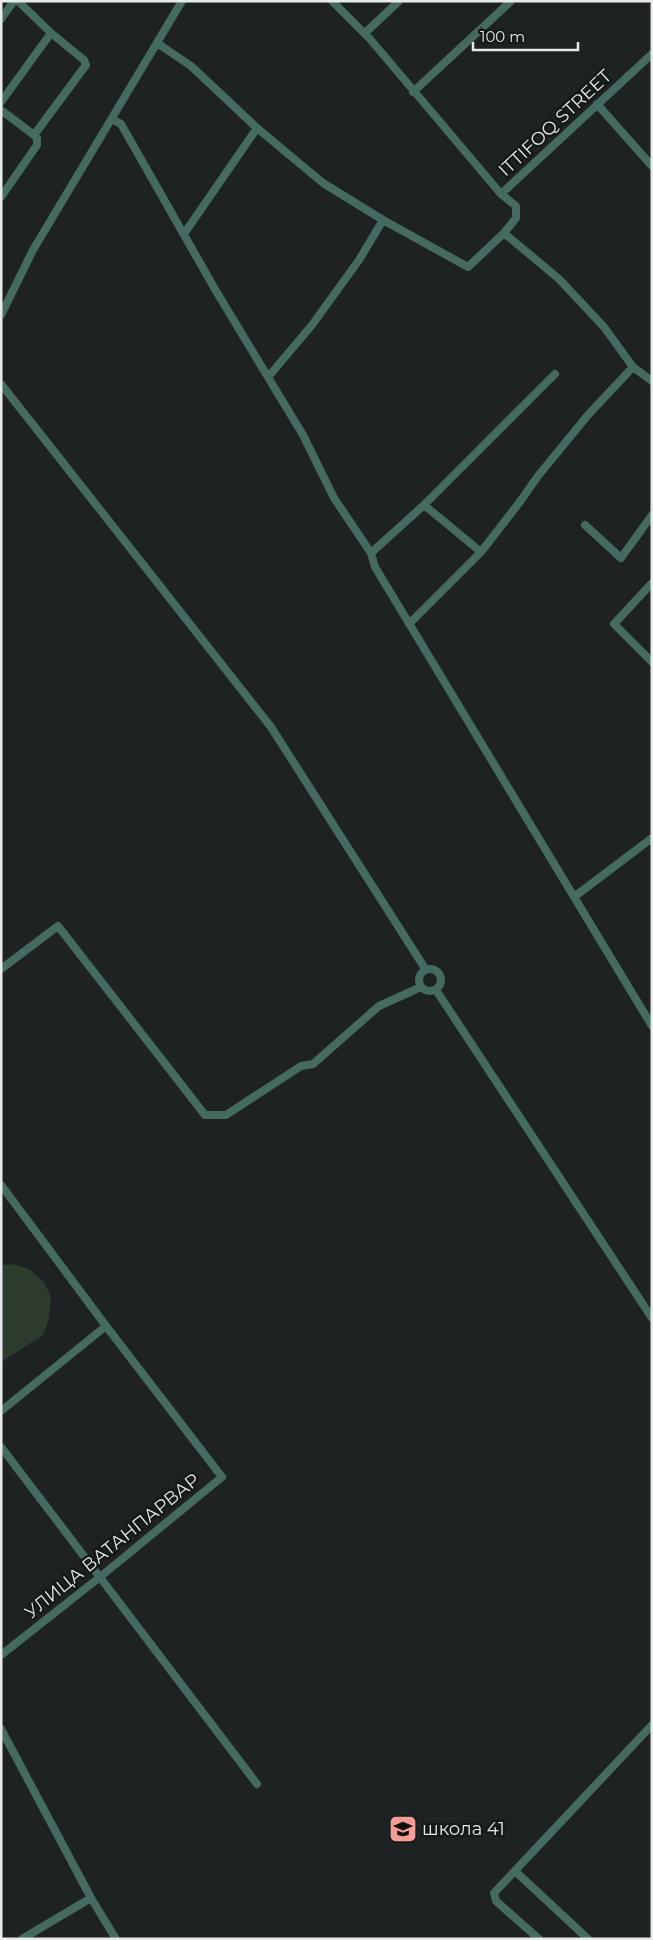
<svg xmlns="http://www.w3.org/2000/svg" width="653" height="1940" font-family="Montserrat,sans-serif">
  <rect width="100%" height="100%" fill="#1f2223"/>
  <path fill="#2d3c2c" d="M 12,1264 L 29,1269 L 44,1282 L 51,1297 L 49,1318 L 43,1335 L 1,1362 L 1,1265 Z"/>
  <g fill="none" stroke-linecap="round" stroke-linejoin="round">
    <path stroke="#446a61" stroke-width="8" d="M 332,1 L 370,39 L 501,194 L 516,206 L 516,218 L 504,233 L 559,279 L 604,327 L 633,367
      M 1,19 L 14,1
      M 365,33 L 399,1
      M 157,43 L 191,66 L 257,128 L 184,234
      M 413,92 L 511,1
      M 1,102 L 51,33
      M 597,104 L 652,166
      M 1,110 L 34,135
      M 112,119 L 121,124 L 216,291 L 303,435 L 334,498 L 371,553 L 424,505 L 555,374
      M 257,128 L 323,183 L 383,220
      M 501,194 L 652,54
      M 1,197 L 37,145 L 37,138 L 34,135 L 86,65 L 84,60 L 51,33 L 18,1
      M 1,315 L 33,250 L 182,1
      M 269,376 L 312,325 L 359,260 L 383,220 L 468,267 L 504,233
      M 1,384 L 271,727 L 426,970
      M 424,505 L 481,552 L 519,503 L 538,476 L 588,415 L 633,367 L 652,381
      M 585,525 L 621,558 L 652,515
      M 371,553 L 375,567 L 652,1026
      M 652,583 L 614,624 L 652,662
      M 409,624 L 481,552
      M 574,897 L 652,838
      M 1,969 L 58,926 L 205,1115 L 226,1115 L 301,1066 L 313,1064 L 379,1006 L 421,987
      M419 980a11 11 0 1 1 22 0a11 11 0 1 1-22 0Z
      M 436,990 L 652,1318
      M 1,1185 L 106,1326
      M 1,1411 L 106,1326 L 222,1477 L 100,1577 L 1,1655
      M 1,1447 L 257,1784
      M 1,1729 L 91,1898 L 116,1939
      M 515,1871 L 588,1939
      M 22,1939 L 91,1898
      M 539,1939 L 496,1901 L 494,1893 L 652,1725"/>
  </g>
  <defs>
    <symbol id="school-square" viewBox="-11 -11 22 22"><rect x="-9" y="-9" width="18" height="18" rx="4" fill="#f59c94" stroke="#151919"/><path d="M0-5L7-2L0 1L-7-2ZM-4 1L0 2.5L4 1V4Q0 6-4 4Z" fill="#111"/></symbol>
  </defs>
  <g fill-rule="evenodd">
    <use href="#school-square" x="387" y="1813" width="32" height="32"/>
  </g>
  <g text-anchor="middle" stroke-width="5" stroke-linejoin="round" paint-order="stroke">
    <g font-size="18" fill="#e7e9ea" stroke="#151919">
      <text transform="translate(555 123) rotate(-43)" y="6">ITTIFOQ STREET</text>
      <text transform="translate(112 1546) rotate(-39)" y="6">УЛИЦА ВАТАНПАРВАР</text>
    </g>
    <g font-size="18" fill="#e7e9ea" stroke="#151919" text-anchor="start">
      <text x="422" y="1835">школа 41</text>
    </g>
  </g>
  <rect width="653" height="1940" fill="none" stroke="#e7e9ea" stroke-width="5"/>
  <path d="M473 42v8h105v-8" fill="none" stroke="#e7e9ea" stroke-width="2.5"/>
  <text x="480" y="42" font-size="15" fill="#e7e9ea" stroke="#151919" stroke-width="4" paint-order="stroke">100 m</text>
</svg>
